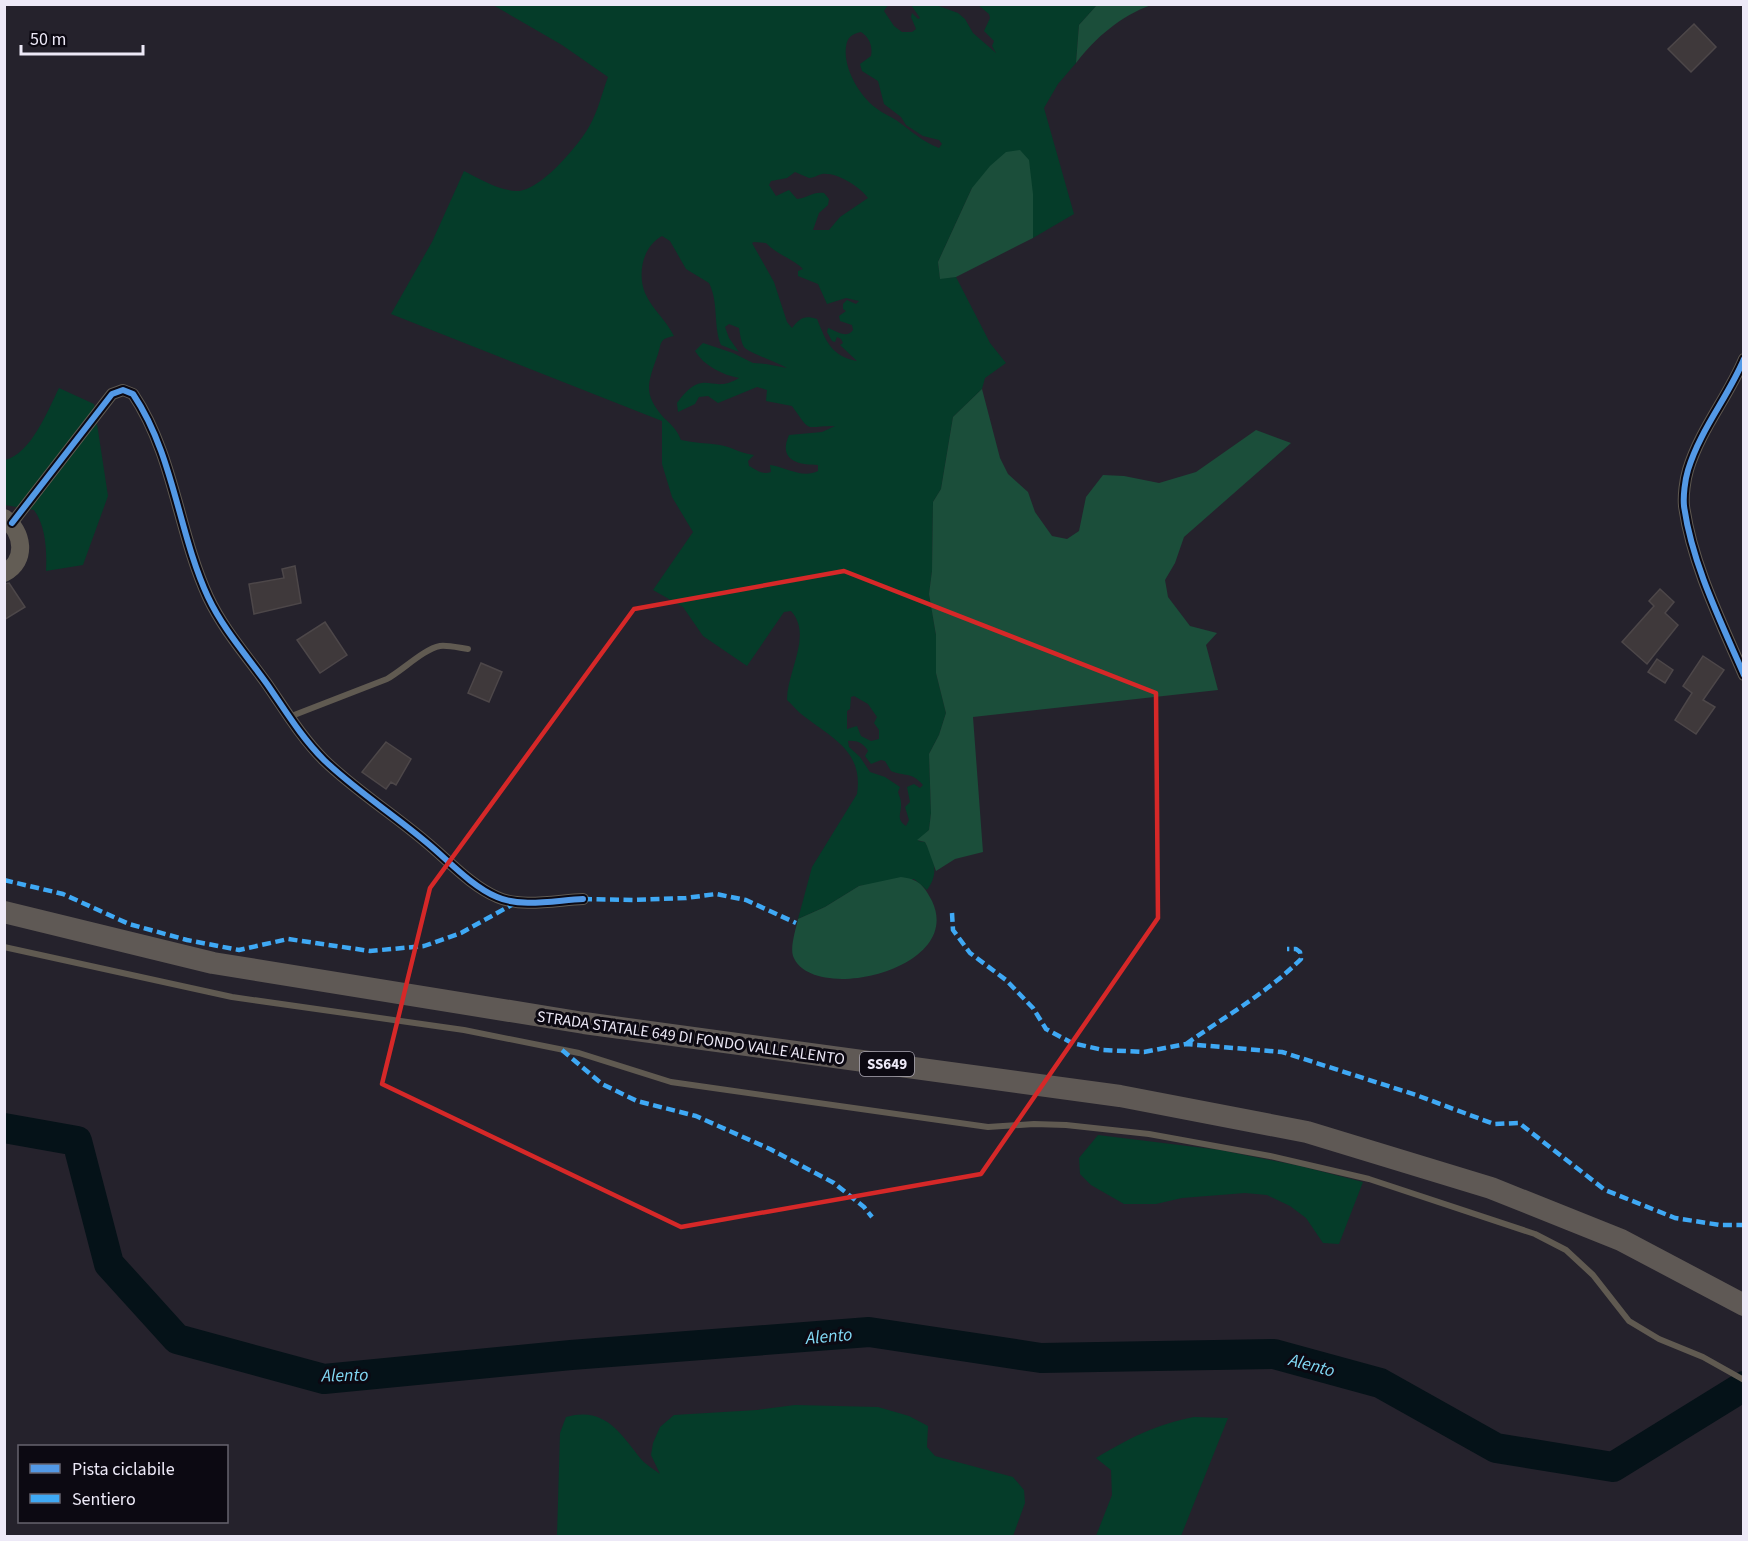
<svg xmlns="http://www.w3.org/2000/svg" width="1748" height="1541" font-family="'Source Sans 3',sans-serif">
  <rect width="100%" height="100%" fill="#25222c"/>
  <path fill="#053c29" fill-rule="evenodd" d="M 493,5 L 888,5 L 884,11 L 894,26 L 902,32 L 912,32 L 916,29 L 911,17 L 912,13 L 918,19 L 920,18 L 911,5 L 936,5 L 958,13 L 965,19 L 973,33 L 996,53 L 992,46 L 994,41 L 984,31 L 990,18 L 989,14 L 978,5 L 1097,5 L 1079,25 L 1076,63 L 1058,84 L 1044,108 L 1074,214 L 1033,238 L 1033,194 L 972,188 L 938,262 L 940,278 L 956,277 L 990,343 L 1006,363 L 985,378 L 982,389 L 953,417 L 941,489 L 933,502 L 932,571 L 929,594 L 936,635 L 936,673 L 946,713 L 939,735 L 929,754 L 931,813 L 929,830 L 918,841 L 925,842 C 935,860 939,874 927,890 L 914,879 L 859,886 L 825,907 L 798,919 L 812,867 L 857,794 C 864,749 829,737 800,713 C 795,709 792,704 787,700 C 787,671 813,635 791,611 L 784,612 L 747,666 L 703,636 L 683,607 L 653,590 L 693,532 L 672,497 L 662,464 L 662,421 L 391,314 L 432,242 L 464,171 C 480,179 498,190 516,191 C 539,193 580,144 590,125 C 598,111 602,93 608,77 L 562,45 ZM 861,32 C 869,37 873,46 871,56 L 860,64 L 862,71 L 878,81 L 884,104 L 901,117 L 906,125 L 923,136 L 939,140 L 942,144 L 939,148 C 923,142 910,130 896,120 C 890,116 882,113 876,108 C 859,96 843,67 846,47 C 847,37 852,34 861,32 ZM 795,172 L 809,178 C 814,178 817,175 822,174 C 837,172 860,187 868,198 L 840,217 L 829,230 L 813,230 L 819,213 L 828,205 L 829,199 L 824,193 C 814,191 807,198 797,199 L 789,190 L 776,196 L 769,185 L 771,181 L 787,178 ZM 662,236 L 670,241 L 686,269 L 709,283 C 719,303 713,326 721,345 L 739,352 L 729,338 L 725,327 L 729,324 L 739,328 C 740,334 741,342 744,347 C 749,353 777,362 787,368 L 766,364 L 753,363 L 733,353 L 703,343 L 695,351 C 704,366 723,375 739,378 C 710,396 705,365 677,403 L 678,412 L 695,404 L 699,397 L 708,396 L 718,403 L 757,387 L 767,390 L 766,401 L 792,406 C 812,434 803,426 835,426 L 822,432 L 789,435 C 778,460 797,465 818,465 L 818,471 C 802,479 786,467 770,465 L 771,472 C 762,475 757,470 749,466 L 748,461 L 754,455 C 742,454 732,447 720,445 C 707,443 694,443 681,440 C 677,430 672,425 664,418 C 642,393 648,383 658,354 C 662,342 659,339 674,336 C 666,320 652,309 645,293 C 637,273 643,246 662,236 ZM 754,242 L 766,243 C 777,255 792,258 803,269 L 798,271 L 798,276 L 818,284 L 827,304 L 846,298 L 859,301 L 856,304 L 847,300 L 843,304 L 843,309 L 846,311 L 839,316 L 840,321 L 852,325 L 853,330 C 847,339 836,331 828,328 L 827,332 L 832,341 L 835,342 L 837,337 L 841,339 L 843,343 L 840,345 L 857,361 C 831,356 826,341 817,319 C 804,315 800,318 792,328 L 787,322 L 774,282 L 752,243 ZM 854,696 L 868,704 L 877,717 L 874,723 L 879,730 L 879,739 L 871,741 L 861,736 L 857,726 L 847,729 L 847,711 L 850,709 L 851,697 ZM 848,741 C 856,740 864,743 868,751 L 865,756 L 871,764 L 881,760 L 885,761 L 891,771 C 905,777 911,771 923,785 L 920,788 L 914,784 L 907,787 L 910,802 L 905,807 L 909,820 L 906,826 C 895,818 902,813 901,803 C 901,799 899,796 898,792 L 900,787 L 885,777 L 870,772 L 860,757 L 849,747 Z
    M 59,388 L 94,404 L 108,496 L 83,565 L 46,571 C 47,552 46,526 34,510 L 5,505 L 5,460 C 31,454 48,410 59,388 Z
    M 1098,1135 L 1220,1150 L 1300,1166 L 1363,1182 L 1339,1244 L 1323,1243 L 1306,1218 L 1290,1206 L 1267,1195 L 1245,1193 L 1182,1198 L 1156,1204 L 1124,1204 L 1091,1185 L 1080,1174 L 1079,1158 Z
    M 795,1405 L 878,1407 L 909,1416 L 928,1426 L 927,1447 L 935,1456 L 1013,1477 L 1024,1490 L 1025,1503 L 1013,1536 L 557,1536 L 560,1433 L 566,1417 C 605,1406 620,1433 641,1459 C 646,1465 654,1469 660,1474 L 651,1455 L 653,1443 L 660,1427 L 674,1415 L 757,1410 Z
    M 1194,1417 L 1228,1418 L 1181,1536 L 1096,1536 L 1112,1495 L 1111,1470 L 1096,1458 C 1130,1438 1154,1425 1194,1417 Z"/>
  <path fill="#1b4e3a" d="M 1097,5 L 1151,5 C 1121,16 1096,37 1076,63 L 1079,25 Z
    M 1020,150 L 1029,160 L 1033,194 L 1033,238 L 956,277 L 940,279 L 938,262 L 972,188 L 990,166 L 1006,152 Z
    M 982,389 L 1000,458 L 1008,474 L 1028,492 L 1035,512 L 1052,536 L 1067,539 L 1079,531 L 1086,497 L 1103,475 L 1124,476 L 1159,483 L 1196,472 L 1256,430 L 1291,443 L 1184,537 L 1175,563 L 1165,580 L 1168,597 L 1190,626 L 1217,633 L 1206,645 L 1218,690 L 973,717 L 983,852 L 955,859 L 936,871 L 927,846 L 925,842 L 917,840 L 929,830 L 931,813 L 929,754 L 939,735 L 946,713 L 936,673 L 936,635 L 929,594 L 932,571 L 933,502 L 941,489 L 953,417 Z
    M 901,877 C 918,879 924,885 932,901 C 965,970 811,1005 793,956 C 790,946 796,929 798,919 L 825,907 L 859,886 Z"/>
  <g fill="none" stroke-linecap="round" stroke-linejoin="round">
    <path stroke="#051218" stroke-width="30" d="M 4,1128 L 77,1141 L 109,1264 L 177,1339 L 324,1379 L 571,1355 L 869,1332 L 1041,1358 L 1274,1354 L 1380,1383 L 1496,1448 L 1613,1467 L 1744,1386"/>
  </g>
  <path fill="#3f393b" stroke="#4d4749" stroke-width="1.5" d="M 1694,24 L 1716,47 L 1691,72 L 1668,49 Z
    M 295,566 L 301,603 L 254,614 L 249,584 L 284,578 L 282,569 Z
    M 9,583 L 25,607 L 4,620 L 4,584 Z
    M 1660,589 L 1674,602 L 1665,613 L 1678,625 L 1647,664 L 1622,642 L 1654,606 L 1649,601 Z
    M 325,622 L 347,655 L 320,673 L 297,640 Z
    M 1703,656 L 1724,670 L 1703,700 L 1715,707 L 1696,734 L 1675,720 L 1692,693 L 1683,686 Z
    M 1657,659 L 1673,670 L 1665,683 L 1648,672 Z
    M 481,663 L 502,672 L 489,702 L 468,693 Z
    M 386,742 L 411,759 L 396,785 L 391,782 L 386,789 L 362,772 Z"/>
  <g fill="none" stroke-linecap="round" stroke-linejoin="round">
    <path stroke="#605a51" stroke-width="6" d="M 289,717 L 387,679 C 403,670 424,649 440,646 C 448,645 460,648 468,649
      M 4,947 L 232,997 L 464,1030 L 579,1053 L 671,1082 L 988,1127 L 1034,1124 L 1066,1125 L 1149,1134 L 1270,1156 L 1369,1179 L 1535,1234 L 1566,1250 L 1593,1275 L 1629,1321 L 1659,1339 L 1703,1357 L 1744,1380"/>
    <path stroke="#605a51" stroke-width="12" d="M 1744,359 C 1728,397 1700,430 1688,470 C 1685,480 1683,496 1684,506 C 1692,564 1721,622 1744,675
      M 12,523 L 112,394 L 123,390 L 133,394 C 174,455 178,532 208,597 C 223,629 247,656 267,684 C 285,710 301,737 324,760 C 355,790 393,814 426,842 C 448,860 471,886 497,897 C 521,908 557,900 583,899"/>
    <path stroke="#635d55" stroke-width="18" d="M 4,518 C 23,531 28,561 4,573"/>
    <path stroke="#5f5955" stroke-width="22" d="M 4,912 L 213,963 L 584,1023 L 1120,1096 L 1307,1132 L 1491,1188 L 1621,1240 L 1744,1305"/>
    <path stroke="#3fa9f5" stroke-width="4.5" stroke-dasharray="9 4.5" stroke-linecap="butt" d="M 4,880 L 63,894 L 129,924 L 187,940 L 239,950 L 288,939 L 370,951 L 424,946 L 461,933 L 515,903
      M 583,899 L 633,900 L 686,898 L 716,894 L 746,900 L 796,923
      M 952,913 L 953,930 L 970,953 L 1006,980 L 1033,1008 L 1046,1029 L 1072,1043 L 1103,1050 L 1144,1052 L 1186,1044 L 1282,1052 L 1416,1095 L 1494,1124 L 1519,1123 L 1605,1190 L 1675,1218 L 1720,1225 L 1744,1225
      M 1186,1044 C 1224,1017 1267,993 1301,959 L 1300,952 L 1296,949 L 1287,949
      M 562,1050 L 602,1084 L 637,1101 L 696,1116 L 770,1149 L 834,1183 L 864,1207 L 872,1217"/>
    <defs>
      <path id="cycleway" d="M 1744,359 C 1728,397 1700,430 1688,470 C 1685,480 1683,496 1684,506 C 1692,564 1721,622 1744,675
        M 12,523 L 112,394 L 123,390 L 133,394 C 174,455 178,532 208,597 C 223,629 247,656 267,684 C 285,710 301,737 324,760 C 355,790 393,814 426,842 C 448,860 471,886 497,897 C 521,908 557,900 583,899"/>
    </defs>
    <use href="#cycleway" stroke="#0c0912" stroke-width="10"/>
    <use href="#cycleway" stroke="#5399e6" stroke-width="6"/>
  </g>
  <path fill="none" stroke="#d62828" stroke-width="4.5" stroke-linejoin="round" d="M 844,571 L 1156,693 L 1158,918 L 981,1174 L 681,1227 L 382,1084 L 430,888 L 634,609 Z"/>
  <g text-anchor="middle" stroke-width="6" stroke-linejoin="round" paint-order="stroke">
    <rect fill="#0c0912" stroke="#aaa6b2" stroke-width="1.5" x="860" y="1052" width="54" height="24" rx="4.5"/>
    <g font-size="15" font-weight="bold" fill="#ede9f7">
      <text x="887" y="1069">SS649</text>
    </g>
    <g font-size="16" fill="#ede9f7" stroke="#0c0912">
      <text transform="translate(691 1037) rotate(8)" y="6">STRADA STATALE 649 DI FONDO VALLE ALENTO</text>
    </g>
    <g font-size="18" font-style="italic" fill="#82d9f5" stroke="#0c0912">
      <text transform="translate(829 1336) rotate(-5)" y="6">Alento</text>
      <text transform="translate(1312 1365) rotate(15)" y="6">Alento</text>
      <text transform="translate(345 1375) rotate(-1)" y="6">Alento</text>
    </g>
  </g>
  <rect width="1748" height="1541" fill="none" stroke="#ede9f7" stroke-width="12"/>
  <rect x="18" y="1445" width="210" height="78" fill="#0c0912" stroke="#66636e" stroke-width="1.5"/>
  <rect x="30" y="1464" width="30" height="9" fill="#5399e6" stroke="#66636e" stroke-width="1.5"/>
  <text x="72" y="1475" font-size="18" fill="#ede9f7">Pista ciclabile</text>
  <rect x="30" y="1494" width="30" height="9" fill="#3fa9f5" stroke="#66636e" stroke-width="1.5"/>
  <text x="72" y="1505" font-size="18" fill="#ede9f7">Sentiero</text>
  <path d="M21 45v9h122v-9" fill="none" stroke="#ede9f7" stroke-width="3"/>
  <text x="30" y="45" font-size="18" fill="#ede9f7" stroke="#0c0912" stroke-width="4.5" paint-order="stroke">50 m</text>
</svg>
